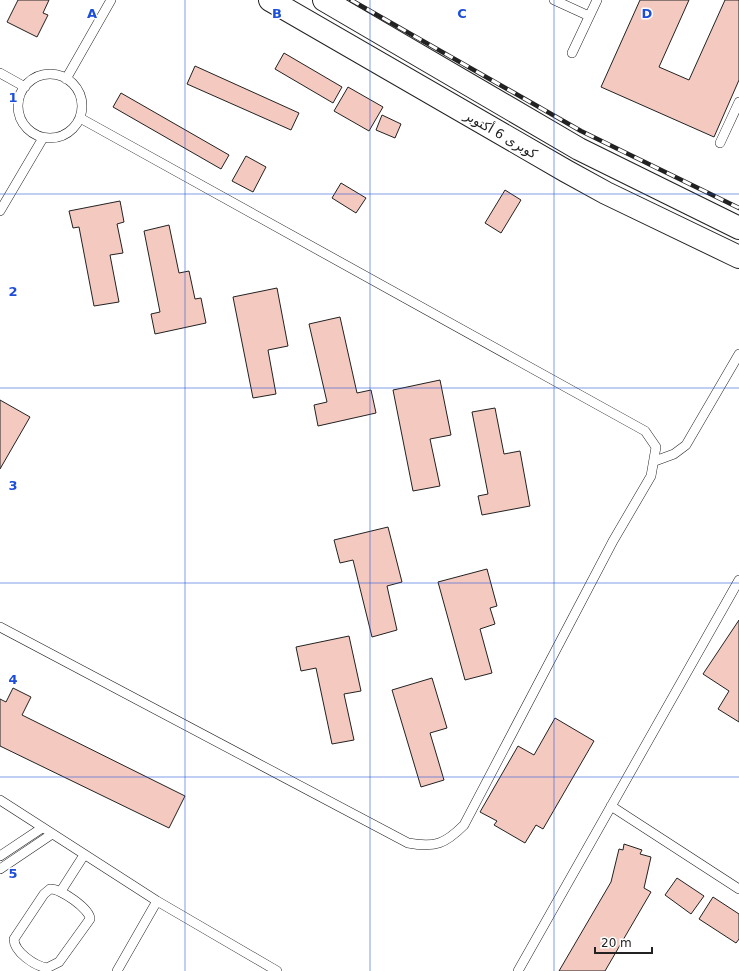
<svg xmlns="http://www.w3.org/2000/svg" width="739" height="971" font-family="'DejaVu Sans','Noto Sans Arabic',sans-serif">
  <rect width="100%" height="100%" fill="#fff"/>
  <path fill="#f3c9c0" stroke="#222" d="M 18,0 L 49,0 L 43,13 L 48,15 L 37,37 L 7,22 Z
    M 640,0 L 689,0 L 659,67 L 689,80 L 725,0 L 739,0 L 739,80 L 714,137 L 601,87 Z
    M 284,53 L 342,87 L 333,103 L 275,69 Z
    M 195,66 L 299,113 L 291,130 L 187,84 Z
    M 348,87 L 383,107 L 369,131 L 334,111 Z
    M 121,93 L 229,155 L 221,169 L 113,107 Z
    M 382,115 L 401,124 L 395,138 L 376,130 Z
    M 246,156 L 266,167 L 253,192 L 232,181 Z
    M 341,183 L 366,198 L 356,213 L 332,198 Z
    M 505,190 L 521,200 L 501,233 L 485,223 Z
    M 120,201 L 124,222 L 117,224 L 123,253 L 110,255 L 119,302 L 94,306 L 79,227 L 73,228 L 69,211 Z
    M 169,225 L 179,273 L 189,271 L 195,299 L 201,298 L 206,323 L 155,334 L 151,314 L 160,312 L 144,231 Z
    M 277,288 L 288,346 L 268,350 L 276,394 L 253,398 L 233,297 Z
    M 340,317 L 357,393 L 371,390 L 376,413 L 318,426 L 314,405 L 327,402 L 309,324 Z
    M 440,380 L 451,435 L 430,439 L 440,486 L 413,491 L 393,390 Z
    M 0,400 L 30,417 L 0,469 Z
    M 495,408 L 504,454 L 520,451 L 530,506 L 482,515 L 478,496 L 488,494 L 472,412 Z
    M 388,527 L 402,582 L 387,586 L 397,630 L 372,637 L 353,560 L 340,563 L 334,540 Z
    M 487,569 L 497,606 L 490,608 L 495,624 L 480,629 L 492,673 L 465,680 L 438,582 Z
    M 739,620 L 739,722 L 718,709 L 729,691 L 703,674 Z
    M 349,636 L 361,691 L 344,694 L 354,740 L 332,744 L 316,668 L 301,671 L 296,647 Z
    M 432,678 L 447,728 L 430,733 L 444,780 L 421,787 L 392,690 Z
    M 13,688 L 31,697 L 22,715 L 185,796 L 169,828 L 0,746 L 0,699 L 6,702 Z
    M 555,718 L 594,741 L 543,829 L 536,825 L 525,843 L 494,825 L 497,821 L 480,812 L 518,746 L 534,755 Z
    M 624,844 L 642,850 L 640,854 L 651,857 L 644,888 L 651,892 L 605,971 L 559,971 L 611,882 L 619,849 L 623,850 Z
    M 677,878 L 704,896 L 691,914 L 665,895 Z
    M 713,897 L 739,914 L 739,939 L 736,943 L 699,919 Z"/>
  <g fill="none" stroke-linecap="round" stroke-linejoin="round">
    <defs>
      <path id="lane" d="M 554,0 L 589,16
        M 572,53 L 597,0
        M 0,73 L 25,87
        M18 106a32 32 0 1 1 64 0a32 32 0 1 1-64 0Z
        M 66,79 L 111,0
        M 720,143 L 739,102
        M 0,211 L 43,138
        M 655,461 L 674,454 L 686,445 L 739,354
        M 0,627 L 408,843 C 435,848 445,844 464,825 L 613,541 L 651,476 L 656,447 L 645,431 L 80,118
        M 0,800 L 157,901 L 277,971
        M 611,806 L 739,889
        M 0,856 L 42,828
        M 0,869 L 52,834
        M 50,889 C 60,888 90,909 90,919 L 59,962 L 47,968 C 35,966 14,952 14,939 L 44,894 Z
        M 61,891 L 84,855
        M 117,971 L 157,901
        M 518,971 L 739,580"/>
      <path id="highway" d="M 270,0 L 566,171 L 606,193 L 739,257
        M 324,0 L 579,149 L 739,228"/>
    </defs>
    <use href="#lane" stroke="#222" stroke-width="10"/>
    <use href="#highway" stroke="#222" stroke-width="24"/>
    <use href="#lane" stroke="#fff" stroke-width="9"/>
    <use href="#highway" stroke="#fff" stroke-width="22"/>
    <defs>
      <path id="rail" d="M 351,0 L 581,131 L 739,208"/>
    </defs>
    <use href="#rail" stroke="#222" stroke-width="4.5"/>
    <use href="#rail" stroke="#fff" stroke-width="3" stroke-dasharray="9" stroke-linecap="butt"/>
  </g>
  <path fill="none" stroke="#1d4ed8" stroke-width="1" stroke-opacity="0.55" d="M 185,0 L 185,971M 370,0 L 370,971M 554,0 L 554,971M 0,194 L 739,194M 0,388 L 739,388M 0,583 L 739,583M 0,777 L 739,777"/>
  <g text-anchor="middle" stroke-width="3" stroke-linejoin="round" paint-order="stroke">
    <g font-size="13" fill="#222" stroke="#fff">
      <text transform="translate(501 134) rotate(30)" y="5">كوبرى 6 أكتوبر</text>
    </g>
  </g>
  <g font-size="13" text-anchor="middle" font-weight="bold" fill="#1d4ed8" stroke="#fff" stroke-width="3" stroke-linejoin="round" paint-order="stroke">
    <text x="92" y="18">A</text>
    <text x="277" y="18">B</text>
    <text x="462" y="18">C</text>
    <text x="647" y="18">D</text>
    <text x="13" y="102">1</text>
    <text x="13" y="296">2</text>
    <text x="13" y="490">3</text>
    <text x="13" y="684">4</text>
    <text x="13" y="878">5</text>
  </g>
  <path d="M595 947v6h57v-6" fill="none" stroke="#222222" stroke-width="2"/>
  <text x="601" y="947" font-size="12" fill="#222222" stroke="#ffffff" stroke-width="3" paint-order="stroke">20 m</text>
</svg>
